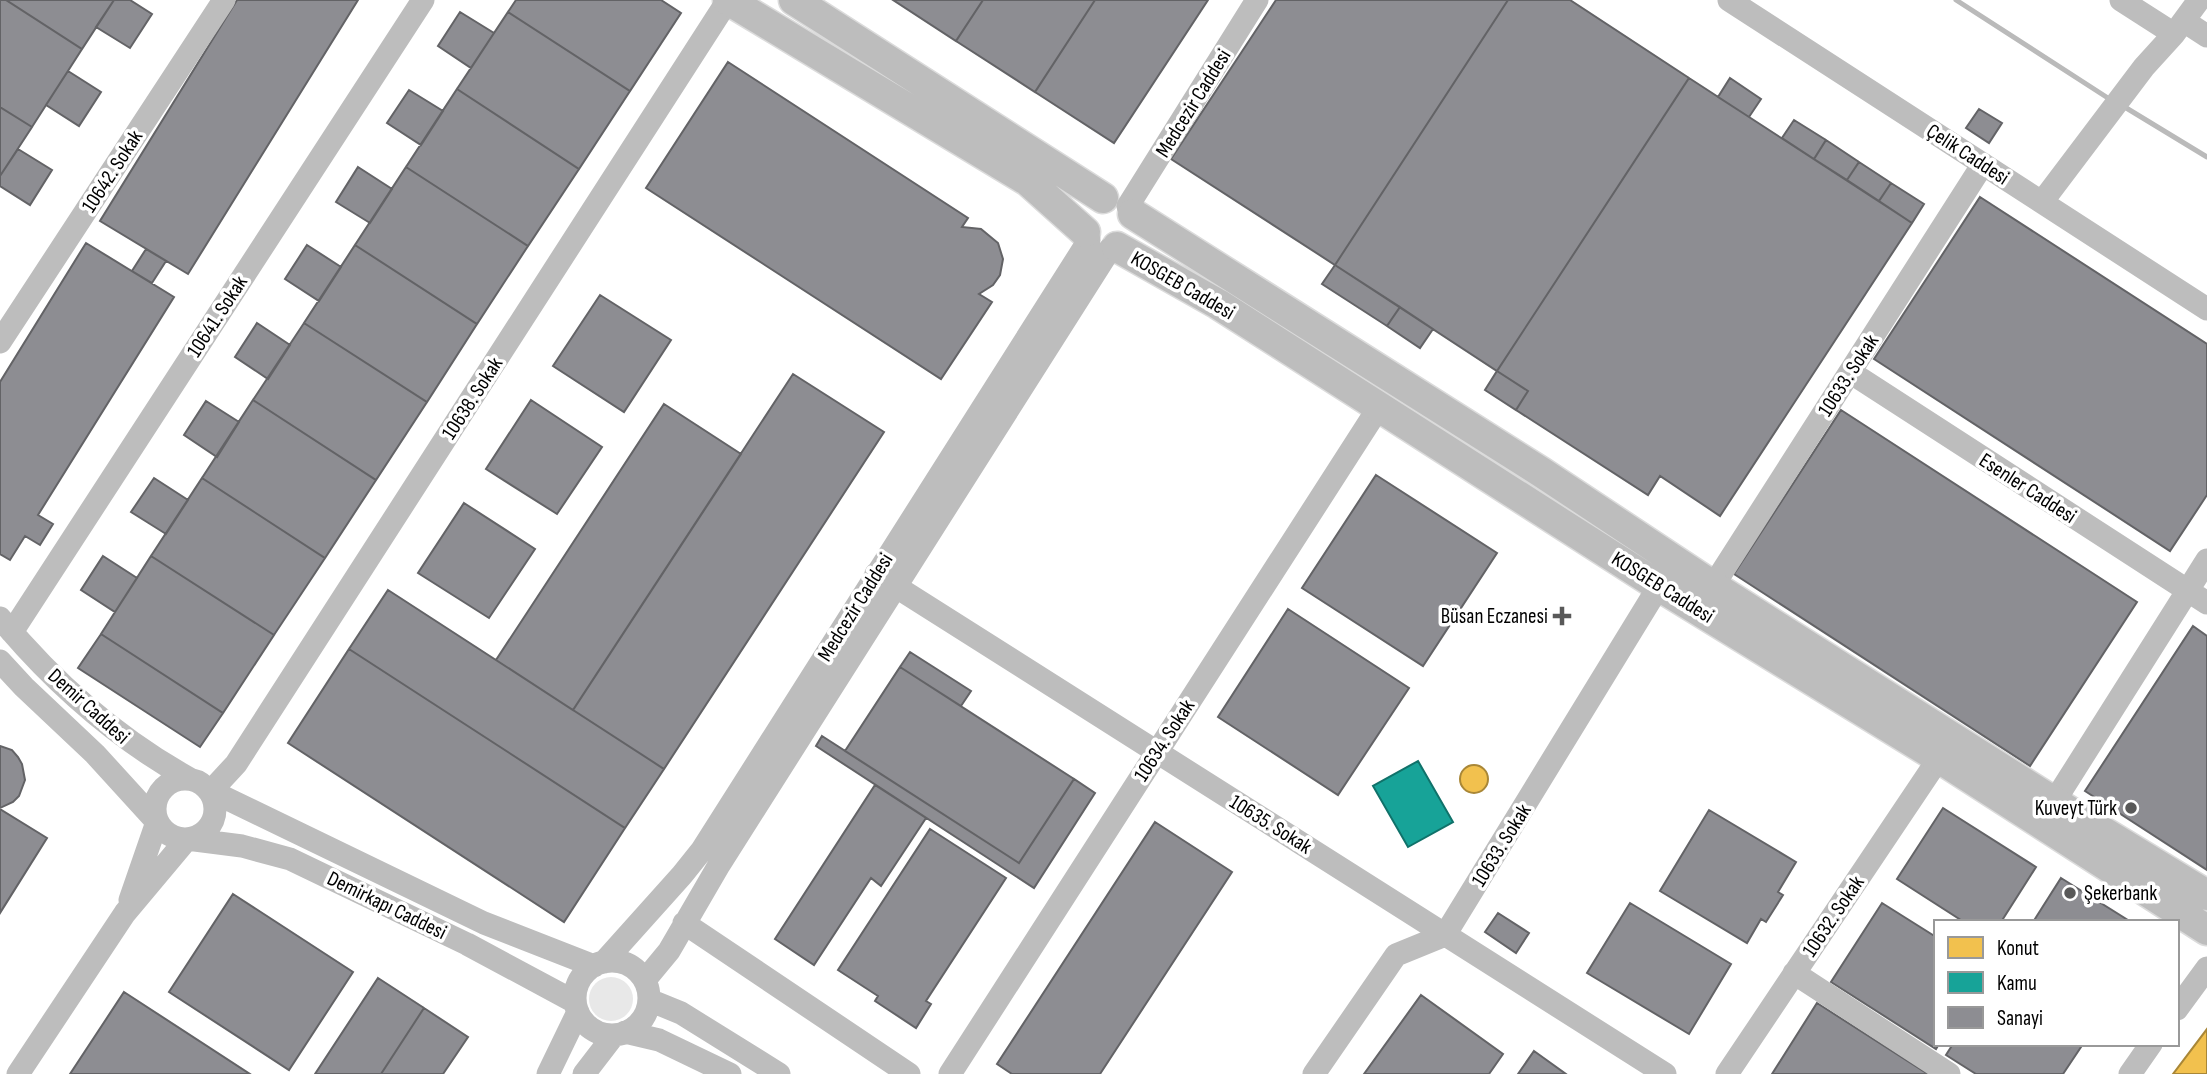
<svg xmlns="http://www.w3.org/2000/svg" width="2207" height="1074" font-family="'Sofia Sans Condensed',sans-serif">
  <rect width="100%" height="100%" fill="#fff"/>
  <path fill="#e8e8e8" d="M589 999a22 22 0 1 1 44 0a22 22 0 1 1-44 0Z"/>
  <path fill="#f2c14e" stroke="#a98737" stroke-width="2" d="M1460 779a14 14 0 1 1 28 0a14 14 0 1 1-28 0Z
    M 2207,1029 L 2207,1074 L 2173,1074 Z"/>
  <path fill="#17a398" stroke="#10726a" stroke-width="2" d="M 1418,761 L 1453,822 L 1408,847 L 1373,786 Z"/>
  <path fill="#8d8d92" stroke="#636366" stroke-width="2" d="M 0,0 L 6,0 L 82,49 L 32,127 L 0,107 Z
    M 6,0 L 114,0 L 82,49 Z
    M 114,0 L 130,0 L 152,14 L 130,48 L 96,27 Z
    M 237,0 L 358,0 L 188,274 L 100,221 Z
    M 516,0 L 661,0 L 681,13 L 630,91 L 508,12 Z
    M 893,0 L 983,0 L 956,41 Z
    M 983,0 L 1095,0 L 1035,92 L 956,41 Z
    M 1095,0 L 1208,0 L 1114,143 L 1035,92 Z
    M 1276,0 L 1508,0 L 1335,265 L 1171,159 Z
    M 1508,0 L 1570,0 L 1689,78 L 1497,371 L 1335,265 Z
    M 460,12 L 494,33 L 471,68 L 438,46 Z
    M 508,12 L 630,91 L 579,169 L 457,89 Z
    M 728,62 L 968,218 L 962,227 L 981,229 L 998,243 L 1003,259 L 1000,275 L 993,285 L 979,294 L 992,302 L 941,379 L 646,188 Z
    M 68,71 L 101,92 L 79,126 L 46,105 Z
    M 1689,78 L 1912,223 L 1720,516 L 1660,476 L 1648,495 L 1516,410 L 1528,391 L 1497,371 Z
    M 1730,78 L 1761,99 L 1749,117 L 1718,97 Z
    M 457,89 L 579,169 L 528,246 L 406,167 Z
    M 409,90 L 443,111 L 421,145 L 387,123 Z
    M 0,107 L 32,127 L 0,176 Z
    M 1979,109 L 2002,123 L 1989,143 L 1966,128 Z
    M 1794,120 L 1826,140 L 1814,159 L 1782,138 Z
    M 1826,140 L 1859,162 L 1847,180 L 1814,159 Z
    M 18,149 L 52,170 L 30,205 L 0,186 L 0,176 Z
    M 1859,162 L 1891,183 L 1879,201 L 1847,180 Z
    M 358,167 L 392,189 L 370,223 L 336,202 Z
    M 406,167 L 528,246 L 477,324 L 355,245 Z
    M 1891,183 L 1924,204 L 1912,223 L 1879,201 Z
    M 1980,197 L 2207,344 L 2207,495 L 2170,551 L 1874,359 Z
    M 86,243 L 174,297 L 38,515 L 53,524 L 40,545 L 25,536 L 10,560 L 0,554 L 0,382 Z
    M 307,245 L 341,267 L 319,301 L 285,279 Z
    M 355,245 L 477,324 L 427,402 L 304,323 Z
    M 146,249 L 166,261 L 152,283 L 132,271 Z
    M 1335,265 L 1400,307 L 1387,326 L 1322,284 Z
    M 600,295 L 671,340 L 624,412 L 553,366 Z
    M 1400,307 L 1433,329 L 1420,348 L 1387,326 Z
    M 257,323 L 290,345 L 268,379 L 235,357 Z
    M 304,323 L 427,402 L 376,480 L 253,400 Z
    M 1497,371 L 1528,391 L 1516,410 L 1485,390 Z
    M 793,374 L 884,432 L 664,769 L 573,710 Z
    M 253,400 L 376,480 L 325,558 L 202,478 Z
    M 531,400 L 602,447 L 557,514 L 486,469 Z
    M 206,401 L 239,422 L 217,457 L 184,435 Z
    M 664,404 L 741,454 L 573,710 L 496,660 Z
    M 1841,410 L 2137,602 L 2030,766 L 1734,574 Z
    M 1376,475 L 1497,553 L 1423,666 L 1302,588 Z
    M 154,478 L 188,500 L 166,534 L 131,512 Z
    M 202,478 L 325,558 L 274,635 L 151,556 Z
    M 464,503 L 535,549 L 489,618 L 418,573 Z
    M 103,556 L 137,578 L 115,612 L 81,590 Z
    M 151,556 L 274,635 L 223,713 L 101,634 Z
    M 388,590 L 664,769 L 625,828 L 349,649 Z
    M 1288,609 L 1409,688 L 1338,795 L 1218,717 Z
    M 2193,626 L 2207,636 L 2207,870 L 2085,791 Z
    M 101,634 L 223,713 L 200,747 L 78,668 Z
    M 349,649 L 625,828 L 564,922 L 288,743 Z
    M 910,652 L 971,691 L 961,706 L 900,667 Z
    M 900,667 L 1074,779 L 1019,863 L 845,751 Z
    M 822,736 L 1019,863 L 1074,779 L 1095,793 L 1034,888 L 816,746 Z
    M 0,746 L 12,750 L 18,757 L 22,764 L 25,780 L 19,796 L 13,802 L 0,808 Z
    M 875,785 L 926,818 L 881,886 L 871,878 L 814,965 L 775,939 Z
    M 1943,808 L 2036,867 L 2001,922 L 1964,922 L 1897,879 Z
    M 0,809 L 47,838 L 0,913 Z
    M 1709,810 L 1796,862 L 1778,892 L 1783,895 L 1766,922 L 1761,919 L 1747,943 L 1660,891 Z
    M 1155,822 L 1232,872 L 1100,1074 L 1012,1074 L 997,1064 Z
    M 930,829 L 1006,878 L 926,1001 L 931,1004 L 916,1028 L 875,1001 L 878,996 L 838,970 Z
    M 2061,878 L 2131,922 L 2033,922 Z
    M 233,894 L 353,972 L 289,1070 L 169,992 Z
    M 1630,903 L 1731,964 L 1689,1034 L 1587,973 Z
    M 1882,903 L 1936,937 L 1936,1044 L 1939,1044 L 1936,1049 L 1831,982 Z
    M 1498,913 L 1529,933 L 1516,953 L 1485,932 Z
    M 378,978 L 424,1008 L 381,1074 L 315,1074 Z
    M 124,992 L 250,1074 L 70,1074 Z
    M 1421,995 L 1503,1054 L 1489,1074 L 1364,1074 Z
    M 1817,1003 L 1928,1074 L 1772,1074 Z
    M 424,1008 L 468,1037 L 443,1074 L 381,1074 Z
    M 1953,1044 L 2083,1044 L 2063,1074 L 1976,1074 L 1946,1055 Z
    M 1534,1051 L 1566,1074 L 1518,1074 Z"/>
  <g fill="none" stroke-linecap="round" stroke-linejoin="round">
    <path stroke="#bababa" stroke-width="5" d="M 1956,0 L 2111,100
      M 2123,106 L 2207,157"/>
    <defs>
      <path id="major" d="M 728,0 L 1028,181 L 1085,232
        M 794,0 L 1103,198
        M 1133,214 L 1541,472 L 1713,586 L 2054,802 L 2207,895
        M 1117,247 L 1218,304 L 1659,586 L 1939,758 L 2207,930"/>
    </defs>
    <use href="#major" stroke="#dbdbdb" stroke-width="33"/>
    <path stroke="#bdbdbd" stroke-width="23" d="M 1729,0 L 2207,309
      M 2121,0 L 2174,34
      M 2184,21 L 2207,36
      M 2042,202 L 2144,67 L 2174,34 L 2199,0
      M 1128,206 L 1257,0
      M 0,342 L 224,0
      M 1850,372 L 2207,603
      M 876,574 L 1665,1074
      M 1713,586 L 1983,164
      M 0,618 C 54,683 116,738 190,779
      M 12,632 L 423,0
      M 0,661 L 24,687 L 95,754 L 157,822 L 130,900
      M155 809a30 30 0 1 1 60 0a30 30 0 1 1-60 0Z
      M 2054,802 L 2207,560
      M 684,923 L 909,1074
      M575 998a37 37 0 1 1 74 0a37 37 0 1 1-74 0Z
      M 604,962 L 682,875 L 702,850 L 1089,240
      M 594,966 L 484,923 L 211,791 L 236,764 L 728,0
      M 1794,973 L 1949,1074
      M 645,980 L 669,951 L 719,865 L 1110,249
      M 649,1000 L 681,1013 L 779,1074
      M 2177,1009 L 2207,968
      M 625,1032 L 659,1040 L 730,1074
      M 18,1074 L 125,913 L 187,839 L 242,846 L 290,859 L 467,944 L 575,1002
      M 548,1074 L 578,1012
      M 584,1074 L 614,1035
      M 950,1074 L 1379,407
      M 1314,1074 L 1396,955 L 1445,935 L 1659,586
      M 1727,1074 L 1939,758
      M 2130,1074 L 2151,1044"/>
    <use href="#major" stroke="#bdbdbd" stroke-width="30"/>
  </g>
  <g fill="#595959" stroke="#fff" stroke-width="2.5">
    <path d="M1558.5 605.5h7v7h7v7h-7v7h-7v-7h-7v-7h7z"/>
    <circle cx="2131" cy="808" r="7"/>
    <circle cx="2070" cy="893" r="7"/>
  </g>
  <g text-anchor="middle" stroke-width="7" stroke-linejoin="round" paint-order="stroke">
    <g font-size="21" fill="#000" stroke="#fff">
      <text transform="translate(1193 103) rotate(-58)" y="7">Medcezir Caddesi</text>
      <text transform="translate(1968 154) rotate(33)" y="7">Çelik Caddesi</text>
      <text transform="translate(112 171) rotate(-57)" y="7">10642. Sokak</text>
      <text transform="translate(1183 285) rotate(30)" y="7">KOSGEB Caddesi</text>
      <text transform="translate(217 316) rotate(-57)" y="7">10641. Sokak</text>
      <text transform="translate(1848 375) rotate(-57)" y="7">10633. Sokak</text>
      <text transform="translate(472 398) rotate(-57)" y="7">10638. Sokak</text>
      <text transform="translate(2028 488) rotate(33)" y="7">Esenler Caddesi</text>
      <text transform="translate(1663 587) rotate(32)" y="7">KOSGEB Caddesi</text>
      <text transform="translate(855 607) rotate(-58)" y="7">Medcezir Caddesi</text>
      <text transform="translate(89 706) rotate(42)" y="7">Demir Caddesi</text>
      <text transform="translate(1164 740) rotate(-57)" y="7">10634. Sokak</text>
      <text transform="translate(1271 824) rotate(32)" y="7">10635. Sokak</text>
      <text transform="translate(1501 845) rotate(-58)" y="7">10633. Sokak</text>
      <text transform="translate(387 905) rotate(26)" y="7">Demirkapı Caddesi</text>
      <text transform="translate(1833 916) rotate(-56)" y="7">10632. Sokak</text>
    </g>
    <g font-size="21" fill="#000" stroke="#fff" text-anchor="end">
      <text x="1548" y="623">Büsan Eczanesi</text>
      <text x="2117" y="815">Kuveyt Türk</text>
      <text x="2084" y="900" text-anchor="start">Şekerbank</text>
    </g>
  </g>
  <rect x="1934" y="920" width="245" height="126" fill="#ffffff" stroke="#999999" stroke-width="2"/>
  <rect x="1948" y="937" width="35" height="21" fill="#f2c14e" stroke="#999999" stroke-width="2"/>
  <text x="1997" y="955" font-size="21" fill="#000000">Konut</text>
  <rect x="1948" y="972" width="35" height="21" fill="#17a398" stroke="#999999" stroke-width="2"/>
  <text x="1997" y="990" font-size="21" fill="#000000">Kamu</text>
  <rect x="1948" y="1007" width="35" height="21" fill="#8d8d92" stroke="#999999" stroke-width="2"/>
  <text x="1997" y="1025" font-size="21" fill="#000000">Sanayi</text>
</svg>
